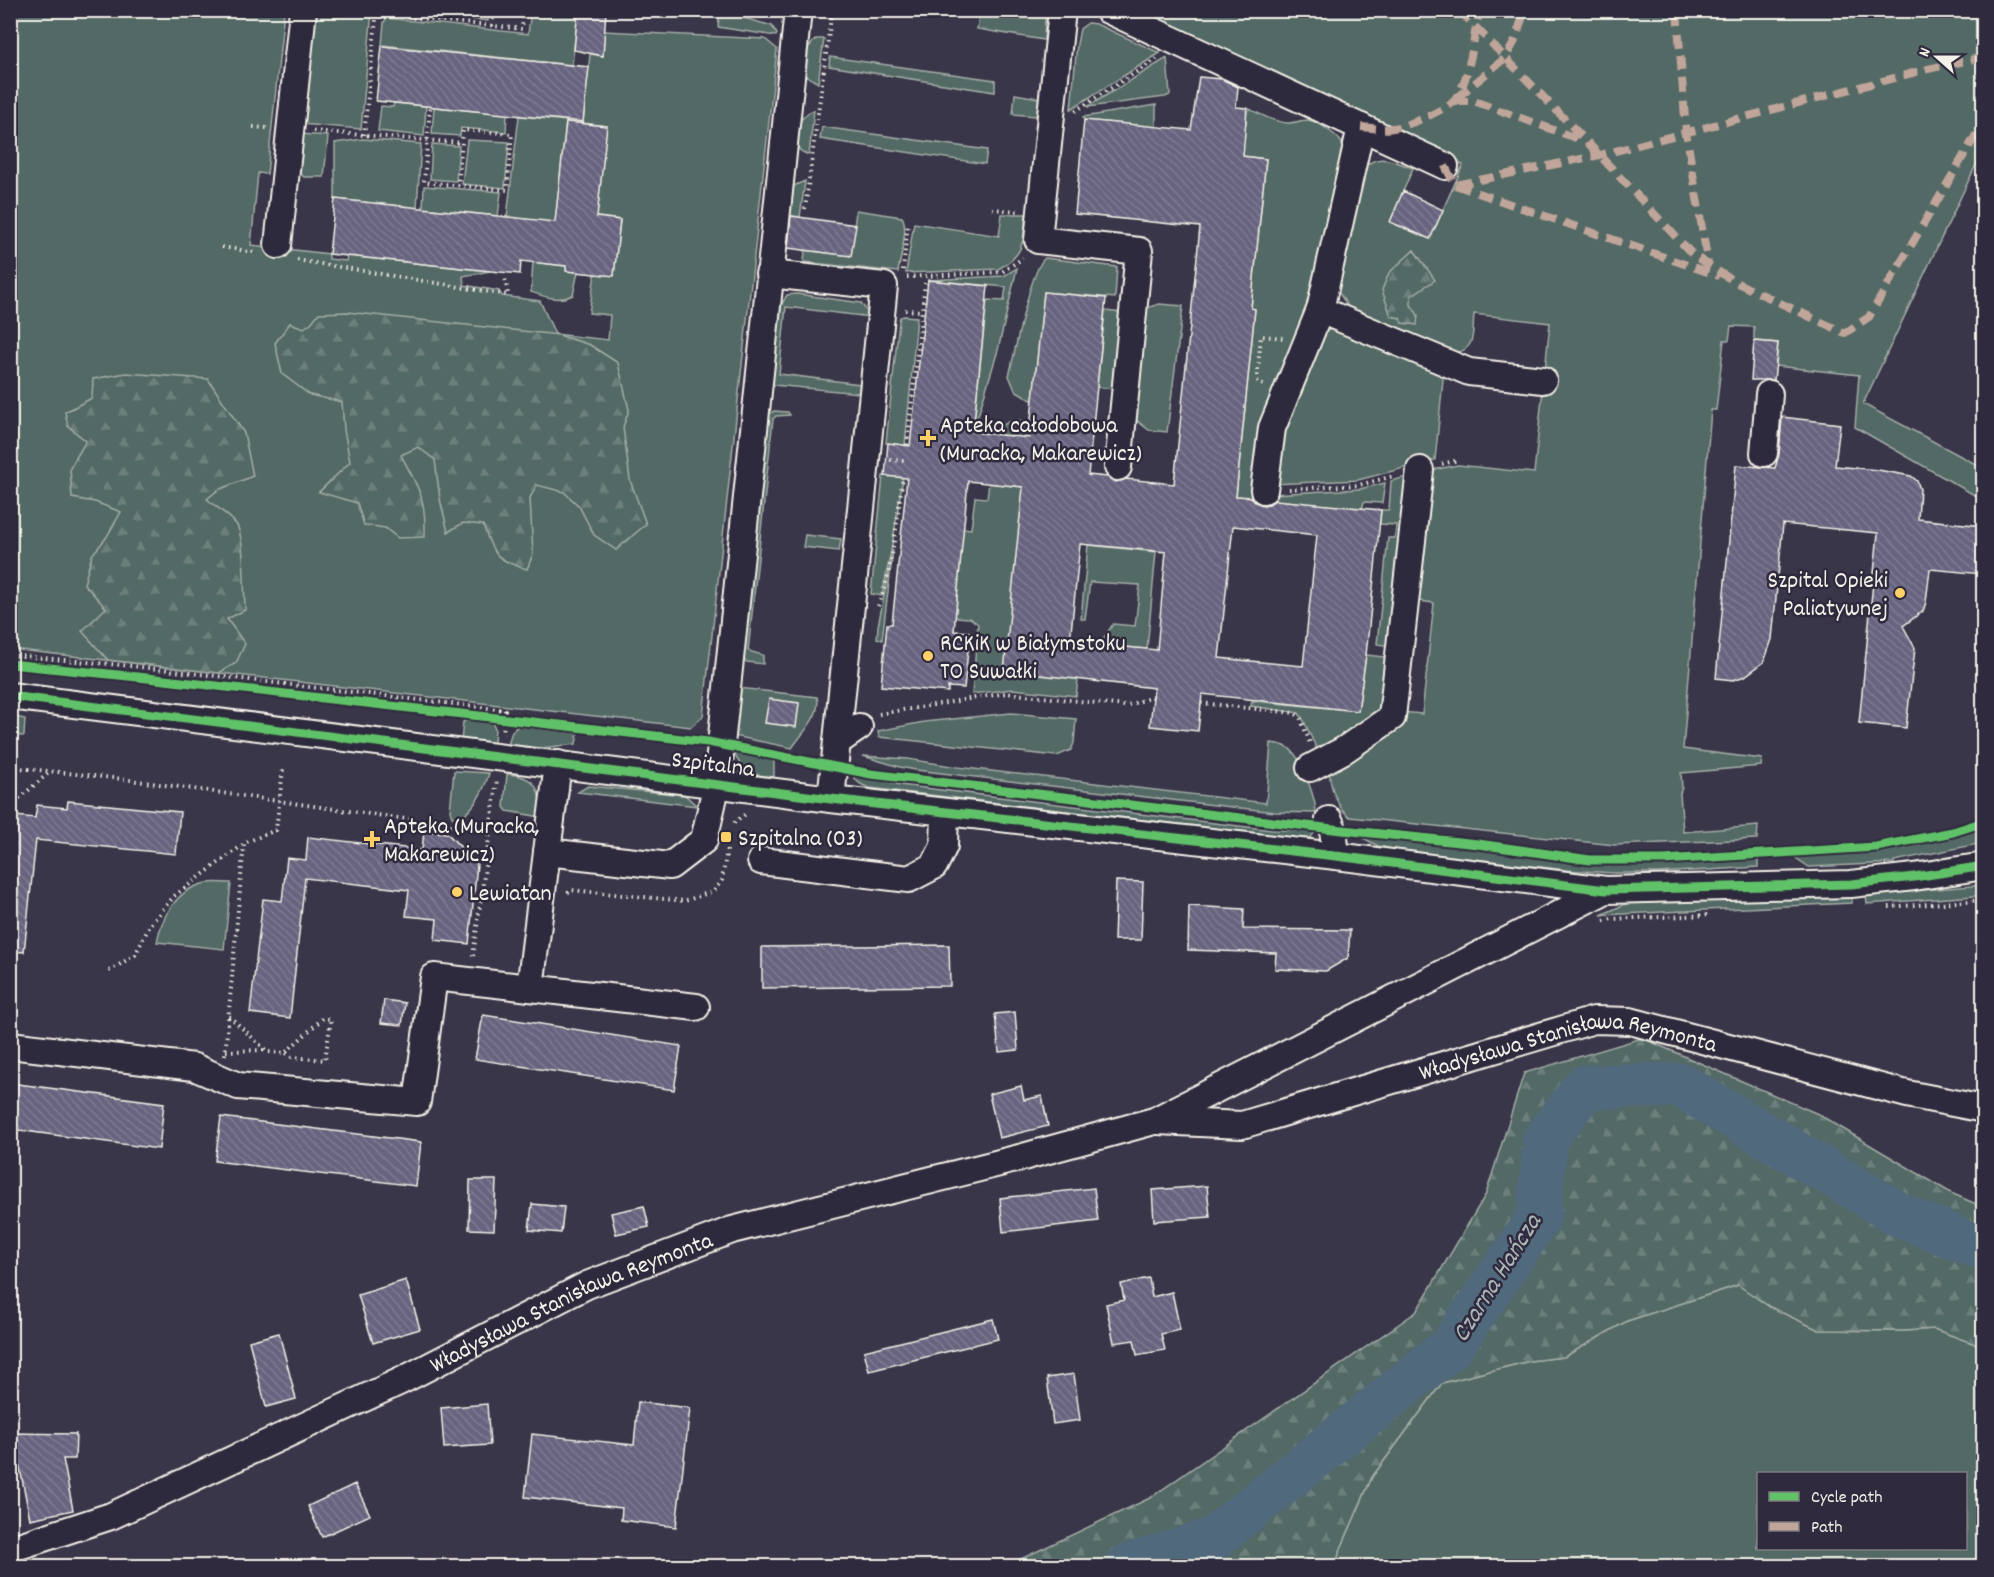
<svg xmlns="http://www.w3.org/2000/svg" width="1994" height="1577" font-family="Dekko,sans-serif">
  <defs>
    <pattern id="forest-firs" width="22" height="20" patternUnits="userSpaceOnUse" patternTransform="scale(1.5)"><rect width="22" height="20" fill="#536965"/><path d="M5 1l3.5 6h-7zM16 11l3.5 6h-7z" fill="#6c7f7b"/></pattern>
    <pattern id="building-back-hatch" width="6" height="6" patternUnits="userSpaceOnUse" patternTransform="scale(1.5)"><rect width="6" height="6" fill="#67647f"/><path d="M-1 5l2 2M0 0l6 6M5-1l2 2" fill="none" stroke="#7d7b91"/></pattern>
  </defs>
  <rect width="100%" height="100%" fill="#3a364a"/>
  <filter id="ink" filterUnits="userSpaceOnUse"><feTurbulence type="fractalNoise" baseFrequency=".0167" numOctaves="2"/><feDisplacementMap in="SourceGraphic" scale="12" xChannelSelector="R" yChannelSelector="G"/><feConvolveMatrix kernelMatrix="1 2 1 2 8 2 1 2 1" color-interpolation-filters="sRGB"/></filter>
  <g filter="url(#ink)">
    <path fill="#536965" stroke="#a4ada6" stroke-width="1.5" fill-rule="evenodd" d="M 11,11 L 284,11 L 267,174 L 258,173 L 251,245 L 329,254 L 329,259 L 346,261 L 347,256 L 490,271 L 463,276 L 464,285 L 499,291 L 502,296 L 540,301 L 555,334 L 608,340 L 610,315 L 589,313 L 595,274 L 614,275 L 620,220 L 597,217 L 606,126 L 583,123 L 590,54 L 603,56 L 604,31 L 765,39 L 777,49 L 703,716 L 691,727 L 11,649 L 10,246 L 12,233 L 10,233 Z
      M 312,11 L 372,11 L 361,129 L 301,124 Z
      M 445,11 L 489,11 L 488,21 L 445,16 Z
      M 531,11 L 578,11 L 572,65 L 382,45 L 384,22 L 387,18 L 528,34 Z
      M 720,11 L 772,26 L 777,34 L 776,36 L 718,27 Z
      M 980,11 L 1043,11 L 1045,18 L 1044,40 L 977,29 Z
      M 1133,11 L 1983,11 L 1983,150 L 1863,404 L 1983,468 L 1983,500 L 1855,427 L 1859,375 L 1776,366 L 1778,343 L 1754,341 L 1754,327 L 1731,326 L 1729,340 L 1724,340 L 1716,410 L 1711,410 L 1683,749 L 1762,759 L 1761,766 L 1681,773 L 1682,788 L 1680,793 L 1683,832 L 1758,826 L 1757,839 L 1615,845 L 1350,817 C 1337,808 1328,783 1330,768 L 1401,712 L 1422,714 L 1434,603 L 1412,600 L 1428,471 L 1458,465 L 1534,473 L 1550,323 L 1474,314 C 1472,331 1477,348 1456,353 L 1351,311 L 1335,287 L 1360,171 C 1378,151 1391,161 1413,168 L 1390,222 L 1430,238 L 1463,165 L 1351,110 Z
      M 1088,23 L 1096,24 L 1160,53 L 1071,109 L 1077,44 L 1080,29 Z
      M 816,39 L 824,39 L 818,83 L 805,75 C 802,60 804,50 816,39 Z
      M 830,57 L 995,80 L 995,92 L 829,66 Z
      M 1167,58 L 1170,95 L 1165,97 L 1087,107 Z
      M 1015,94 L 1039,98 L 1036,116 L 1013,114 Z
      M 394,103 L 426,106 L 424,136 L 378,131 L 381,106 L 393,107 Z
      M 1156,105 L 1156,127 L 1084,120 L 1083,117 Z
      M 434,107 L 507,114 L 506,132 L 461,128 L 460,136 L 432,134 Z
      M 1247,108 C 1260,114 1274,122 1288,123 C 1295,123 1301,120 1308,120 C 1320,122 1341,137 1345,149 L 1310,307 L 1255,498 L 1236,496 L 1255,309 L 1251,308 L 1266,159 L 1239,156 L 1224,122 L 1246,124 Z
      M 814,110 L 809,155 C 785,148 794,118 814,110 Z
      M 519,116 L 566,121 L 555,224 L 507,217 Z
      M 822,127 L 987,150 L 985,164 L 820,139 Z
      M 299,134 L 328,136 L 324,177 L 304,177 L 296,170 Z
      M 363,139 L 421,144 L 417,208 L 335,199 L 335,143 Z
      M 467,140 L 509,142 L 505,188 L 462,184 Z
      M 432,144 L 459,146 L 456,181 L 430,179 Z
      M 805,181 L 800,217 L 786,215 L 791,187 Z
      M 424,186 L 501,192 L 498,216 L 423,208 Z
      M 856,210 L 902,217 C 909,227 900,259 898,272 L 804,262 L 805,250 L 851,256 Z
      M 1002,214 L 1026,214 C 1024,240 1024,256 998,269 L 906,273 L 914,223 L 999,236 Z
      M 1045,258 L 1117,267 L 1115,298 L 1044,292 L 1033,401 L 1015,390 L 1009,376 C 1015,353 1030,270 1045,258 Z
      M 533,262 L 566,266 L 578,272 L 573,295 C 558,302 545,297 531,292 Z
      M 1017,268 L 998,350 L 973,432 L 987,300 L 1004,301 L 1006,287 L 928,280 L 1004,276 Z
      M 797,294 L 861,303 L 871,317 L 786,307 L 779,374 L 860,384 L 859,393 L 773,385 L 770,380 L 778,311 L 787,295 Z
      M 1159,304 L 1183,306 L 1167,432 L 1149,430 L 1136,420 L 1134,389 L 1143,313 L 1147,308 Z
      M 1105,311 L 1122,313 L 1114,389 L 1097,387 Z
      M 904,316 L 917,317 L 905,445 L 886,443 L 899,321 L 900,317 Z
      M 1336,329 L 1444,370 L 1435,460 L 1358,480 L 1273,484 L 1273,463 L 1315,338 L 1323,331 Z
      M 774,411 L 788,412 L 790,415 L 776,416 L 773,419 L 748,651 L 763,655 L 763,664 L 747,662 L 742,659 L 767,420 L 769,414 Z
      M 1016,420 L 1031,422 L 1026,473 L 1001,435 L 997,434 C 1001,425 1006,422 1016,420 Z
      M 1414,475 L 1395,647 L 1377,644 L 1388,538 L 1395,538 L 1396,525 L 1380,524 L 1381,510 L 1389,510 L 1391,481 Z
      M 883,476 L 903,477 L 892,546 L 882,596 L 871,594 Z
      M 989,483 L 1023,487 L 1078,679 L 1076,696 L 1013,689 L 972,694 L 978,624 L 970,618 L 955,617 L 963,528 L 971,529 L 975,497 L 987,498 Z
      M 1385,483 L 1382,503 L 1364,502 L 1362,509 L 1272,500 L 1273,494 L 1360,489 Z
      M 805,535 L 841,539 L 839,551 L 803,547 Z
      M 1088,545 L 1156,552 L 1147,649 L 1102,645 L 1103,639 L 1113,624 L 1135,626 L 1140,585 L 1090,582 L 1085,619 L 1081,619 Z
      M 893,550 L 882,640 L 877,638 L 878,626 Z
      M 1366,655 L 1393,658 L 1382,712 L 1319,754 L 1304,721 L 1299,713 L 1251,706 L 1252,701 L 1358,711 Z
      M 738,688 L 817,697 C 822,715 802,733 792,748 L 734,736 Z
      M 1011,713 L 1076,719 L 1074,743 L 1071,750 L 1057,756 L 879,737 L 878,731 L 924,722 Z
      M 11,716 L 25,719 L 24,736 L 11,735 Z
      M 467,720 L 492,722 L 495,728 L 494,743 L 492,745 L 461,741 L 463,722 Z
      M 519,726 L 578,733 L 576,744 L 532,749 L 508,747 C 510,738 510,730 519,726 Z
      M 1271,743 C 1279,744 1287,745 1293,752 C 1302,762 1316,799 1316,813 L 1275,812 L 916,770 L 900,767 L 863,756 L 908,759 L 957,767 L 1266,803 Z
      M 734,752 L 771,758 L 774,762 L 774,777 C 752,775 742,774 734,752 Z
      M 454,771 L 489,773 C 485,788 469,822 452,817 L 450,811 Z
      M 851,772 L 900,785 L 1272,830 L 1316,831 L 1310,838 L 1298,838 L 870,788 C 860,785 856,782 851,772 Z
      M 507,774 C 537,776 541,790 541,817 L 507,811 L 504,807 Z
      M 588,786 L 685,795 L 697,806 L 578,792 Z
      M 1983,827 L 1983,843 L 1894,861 L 1894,863 L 1809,867 L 1793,856 L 1889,849 L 1956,836 Z
      M 1358,835 L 1607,863 L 1758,857 L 1758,867 L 1658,873 L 1614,873 L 1566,870 L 1392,849 L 1378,846 Z
      M 231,883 L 224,949 L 157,942 C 161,918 176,891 202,884 C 211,881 222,883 231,883 Z
      M 1983,885 L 1983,894 L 1975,896 L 1867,904 L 1866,895 L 1869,893 L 1889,893 Z
      M 1847,894 L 1852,897 L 1852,903 L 1601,915 L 1630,902 Z
      M 1739,1285 L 1770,1307 L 1819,1330 L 1903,1331 L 1934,1329 L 1983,1347 L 1983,1566 L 1336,1566 L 1339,1553 L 1372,1477 L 1442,1383 L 1530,1361 L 1564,1357 L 1627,1321 ZM 1758,1474 L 1966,1474 L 1966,1548 L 1758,1548 Z"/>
    <path fill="url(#forest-firs)" stroke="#a4ada6" stroke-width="1.5" d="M 1414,250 L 1435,280 L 1411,296 L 1411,305 L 1418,315 L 1417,325 L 1402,323 L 1400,318 L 1391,316 L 1382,290 L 1389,273 Z
      M 347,312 L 559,335 L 590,345 L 618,363 L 629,410 L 623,427 L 630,480 L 646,524 L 616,550 L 594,535 L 579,506 L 564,492 L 537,485 L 530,498 L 533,554 L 527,569 C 495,560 494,555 483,525 L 463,523 L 448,532 L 440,499 L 435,460 L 418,447 L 401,455 C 419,489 426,497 425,537 L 398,538 L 385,528 L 364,525 L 357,503 L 319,492 L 350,462 L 344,430 L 342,402 L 310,395 L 282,374 L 275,343 L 290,323 L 304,328 L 311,323 L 319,313 Z
      M 126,373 L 208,379 L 244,433 L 253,476 L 218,490 L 207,499 C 216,507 229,515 236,524 C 245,535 244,593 245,610 L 227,619 L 245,644 L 236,663 L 219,673 L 108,660 L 82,631 L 106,608 L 84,584 L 92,555 L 106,538 L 121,512 L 95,502 L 72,498 L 70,468 L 86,441 L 68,426 L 65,412 L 92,398 L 93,379 Z
      M 1642,1038 L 1818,1114 L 1951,1193 L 1983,1207 L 1983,1347 L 1934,1329 L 1903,1331 L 1819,1330 L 1770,1307 L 1738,1285 L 1627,1321 L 1564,1357 L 1529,1361 L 1442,1383 L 1372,1477 L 1339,1553 L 1336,1566 L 1006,1566 L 1150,1498 L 1416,1312 L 1486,1194 L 1524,1073 Z"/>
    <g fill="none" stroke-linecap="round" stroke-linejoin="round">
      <path stroke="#51697b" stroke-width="45" d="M 1128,1566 L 1212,1540 L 1451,1347 L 1539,1217 L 1545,1139 L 1585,1087 L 1680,1085 L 1902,1216 L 1984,1249"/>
    </g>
    <path fill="url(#building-back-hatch)" stroke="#f4f1e8" stroke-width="1.5" fill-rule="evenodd" d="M 578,10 L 606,10 L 603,56 L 574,50 Z
      M 382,46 L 589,67 L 583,122 L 376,101 Z
      M 1199,77 L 1222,79 L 1238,87 L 1236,107 L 1247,108 L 1243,156 L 1266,159 L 1251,308 L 1255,309 L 1236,496 L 1251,497 L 1255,502 L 1263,505 L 1269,504 L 1275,500 L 1381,510 L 1366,655 L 1358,711 L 1202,694 L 1198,731 L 1150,726 L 1154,688 L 1004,671 L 1023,487 L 968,481 L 954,631 L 970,632 L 964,688 L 948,687 L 948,692 L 881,686 L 887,624 L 892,624 L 907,478 L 885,476 L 888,443 L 910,446 L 928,280 L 988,286 L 973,432 L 1029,438 L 1044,292 L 1106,298 L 1088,475 L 1108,477 L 1116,482 L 1126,479 L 1174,484 L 1200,227 L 1075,214 L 1084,120 L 1191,130 ZM 1233,526 L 1317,535 L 1303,666 L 1219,658 ZM 1080,544 L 1166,552 L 1157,650 L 1070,642 Z
      M 566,122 L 607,126 L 597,217 L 620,220 L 614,276 L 566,271 L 566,266 L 521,261 L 520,274 L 329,254 L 335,199 L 555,222 Z
      M 1403,191 L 1443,210 L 1430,239 L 1390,222 Z
      M 791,216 L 856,225 L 851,256 L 788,248 Z
      M 1754,341 L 1778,343 L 1774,380 L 1751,380 Z
      M 1782,417 L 1840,424 L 1835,466 L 1878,470 L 1911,476 L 1917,481 L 1920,489 L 1918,519 L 1983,526 L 1983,574 L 1930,569 L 1926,602 L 1923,611 L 1903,626 L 1915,648 L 1906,728 L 1859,723 L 1878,533 L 1783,524 L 1772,639 L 1764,662 L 1745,676 L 1733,680 L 1716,678 L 1736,465 L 1775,468 L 1779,454 Z
      M 769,699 L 799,703 L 796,727 L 765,723 Z
      M 68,801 L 180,812 L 176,854 L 36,840 L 24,952 L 10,951 L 10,864 L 15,816 L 35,818 L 37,805 L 67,808 Z
      M 424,831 L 447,833 L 477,864 L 469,944 L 435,940 L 437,919 L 406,916 L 409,890 L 305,878 L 290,1018 L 250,1013 L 263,899 L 282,901 L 287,858 L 306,860 L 308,837 L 422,850 Z
      M 1116,881 L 1143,882 L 1141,940 L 1114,940 Z
      M 1189,906 L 1244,909 L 1243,929 L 1350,930 L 1348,958 L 1326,971 L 1275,969 L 1276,953 L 1188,950 Z
      M 949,945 L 950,986 L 762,988 L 762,947 Z
      M 384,1000 L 405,1003 L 402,1025 L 381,1023 Z
      M 1015,1012 L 1018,1050 L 999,1052 L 995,1014 Z
      M 483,1015 L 681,1046 L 674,1090 L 475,1059 Z
      M 10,1083 L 164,1103 L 159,1149 L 10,1129 Z
      M 1021,1086 L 1024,1100 L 1042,1096 L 1048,1126 L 999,1138 L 989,1094 Z
      M 221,1117 L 421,1142 L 416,1186 L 215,1161 Z
      M 470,1180 L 496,1180 L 494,1230 L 469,1229 Z
      M 1207,1186 L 1210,1217 L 1154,1221 L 1152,1190 Z
      M 1094,1188 L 1098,1221 L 1003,1232 L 1000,1198 Z
      M 532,1204 L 564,1207 L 561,1233 L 529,1230 Z
      M 644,1206 L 649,1227 L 616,1234 L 611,1213 Z
      M 1149,1278 L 1152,1297 L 1172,1292 L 1180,1330 L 1161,1334 L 1165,1350 L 1137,1355 L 1134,1340 L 1114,1343 L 1106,1304 L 1124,1300 L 1121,1284 Z
      M 406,1280 L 420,1329 L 373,1343 L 358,1295 Z
      M 993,1319 L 998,1339 L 869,1371 L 864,1351 Z
      M 279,1333 L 296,1399 L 266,1407 L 249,1341 Z
      M 1074,1374 L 1080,1420 L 1053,1424 L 1047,1378 Z
      M 638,1402 L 690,1408 L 676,1527 L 621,1520 L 622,1508 L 525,1497 L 532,1434 L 634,1445 Z
      M 487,1404 L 490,1445 L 444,1448 L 441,1408 Z
      M 10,1433 L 76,1434 L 75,1459 L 63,1459 L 73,1510 L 30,1519 L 18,1458 L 10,1458 Z
      M 355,1484 L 370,1515 L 322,1537 L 308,1506 Z"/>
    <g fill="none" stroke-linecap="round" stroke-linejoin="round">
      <defs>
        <g id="minor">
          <path d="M 1062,10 L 1038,240 L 1139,251 L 1118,467"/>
          <path d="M 1108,10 L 1445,166"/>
          <path d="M 278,245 L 303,10"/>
          <path d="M 769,274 L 884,286 L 831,799"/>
          <path d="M 1320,310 L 1469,372 L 1543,380"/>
          <path d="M 1764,453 L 1769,394"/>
          <path d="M 1264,490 L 1272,428 L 1320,310 L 1361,127"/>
          <path d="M 10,696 L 831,799 L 1336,856 L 1606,890 L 1851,884 L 1914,877 L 1984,866"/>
          <path d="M 837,742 L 859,727"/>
          <path d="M 1310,768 L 1344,750 L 1392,717 L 1420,470"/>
          <path d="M 1329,820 L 1333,829 L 1336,856"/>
          <path d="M 547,852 L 670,866 L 704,840 L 717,783 L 798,10"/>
          <path d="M 761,861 L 909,879 L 934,866 L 944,846 L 945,812"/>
          <path d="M 530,988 L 696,1007"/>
          <path d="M 10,1045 L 194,1067 L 238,1086 L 417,1102 L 434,977 L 530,988 L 558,764"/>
          <path id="s1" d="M 1157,1121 L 1242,1125 L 1594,1020 L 1630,1021 L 1907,1094 L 1984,1109"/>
          <path id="s2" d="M 10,1549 L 111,1516 L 401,1381 L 587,1285 L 732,1230 L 1023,1157 L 1154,1121 L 1606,890"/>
        </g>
      </defs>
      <use href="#minor" stroke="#f4f1e8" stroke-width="30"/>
      <path stroke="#f4f1e8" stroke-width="4" stroke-dasharray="1.5 4.5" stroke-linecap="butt" d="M 377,14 L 522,29 L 524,10
        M 439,21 L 440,10
        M 492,26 L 494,10
        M 430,108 L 424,182 L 507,190 L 512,134 L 463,130 L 458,185
        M 1075,111 L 1157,59
        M 253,127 L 267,128
        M 313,131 L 462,143
        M 364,135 L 377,10
        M 805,209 L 832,10
        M 992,209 L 1018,211
        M 1979,234 L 1984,236
        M 222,247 L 254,252
        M 297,260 L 508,295 L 505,276
        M 903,270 L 908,223
        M 907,277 L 1002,272 L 1023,258
        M 905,310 L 922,311
        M 1263,385 L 1257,380 L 1261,336 L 1284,338
        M 907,445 L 925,283
        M 890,460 L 905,461
        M 1442,464 L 1459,460
        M 1289,489 L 1359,485 L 1394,476
        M 878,606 C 893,572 897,515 903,477
        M 10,655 L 132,666 L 505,710 L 503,734
        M 1201,703 L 1294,713 L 1300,717 L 1310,743
        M 879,714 L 1006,693 L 1125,706 L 1153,697
        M 10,767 L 123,779 L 490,831
        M 10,806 L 51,771
        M 734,823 L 747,813
        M 568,893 L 571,890 L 685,901 L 714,891 L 722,880 L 727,850
        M 1889,907 L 1984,900
        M 1604,921 L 1612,919 L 1710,915
        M 473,956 L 497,780
        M 109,971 L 135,955 L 150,925 L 174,896 L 244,844
        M 229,1016 L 268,1052 L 285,1053 L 323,1018 L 331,1019 L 325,1060 L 292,1057 L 285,1053
        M 226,1051 L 265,1050
        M 225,1055 L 244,843 L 276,830 L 283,769"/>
      <use href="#minor" stroke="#2f2a3d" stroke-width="26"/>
      <path stroke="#c0a59a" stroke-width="8" stroke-dasharray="15 8" stroke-linecap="butt" d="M 1459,10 L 1587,142 L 1693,255 L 1735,282 L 1845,333 L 1869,317 L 1984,121
        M 1677,10 L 1686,132 L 1708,264
        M 1457,98 L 1505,58 L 1514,43 L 1525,10
        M 1453,101 L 1474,101 L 1584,141
        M 1361,127 C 1371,128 1383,130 1393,128 C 1410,125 1439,113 1452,102 C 1463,92 1467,73 1470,60 C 1474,44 1475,26 1480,10
        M 1445,166 L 1455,185 L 1600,155 L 1928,69 L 1984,57
        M 1455,185 L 1719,276"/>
      <defs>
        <path id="cycleway" d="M 10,664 L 138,677 L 708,742 L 871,774 L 1333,829 L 1478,844 L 1590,860 L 1663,860 L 1876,847 L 1953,832 L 1984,822
          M 10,696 L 831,799 L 1336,856 L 1606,890 L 1851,884 L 1914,877 L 1984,866"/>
      </defs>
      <use href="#cycleway" stroke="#2f2a3d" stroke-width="13"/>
      <use href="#cycleway" stroke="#61c268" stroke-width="9"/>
    </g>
  </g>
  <g fill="#ffd166" stroke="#2f2a3d" stroke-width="2">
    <path d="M925 429h6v6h6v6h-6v6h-6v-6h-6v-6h6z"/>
    <circle cx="1900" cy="593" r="6"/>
    <circle cx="928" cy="656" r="6"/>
    <rect x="720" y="831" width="12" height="12" rx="3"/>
    <path d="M369 830h6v6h6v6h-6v6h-6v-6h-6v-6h6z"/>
    <circle cx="457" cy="892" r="6"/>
  </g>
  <g text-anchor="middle" stroke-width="5" stroke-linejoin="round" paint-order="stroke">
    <g font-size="24" fill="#f4f1e8" stroke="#2f2a3d" text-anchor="start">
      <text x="940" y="432">Apteka całodobowa<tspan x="940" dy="28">(Muracka, Makarewicz)</tspan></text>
      <text x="1888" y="587" text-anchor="end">Szpital Opieki<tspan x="1888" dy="28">Paliatywnej</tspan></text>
      <text x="940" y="650">RCKiK w Białymstoku<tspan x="940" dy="28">TO Suwałki</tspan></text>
      <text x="384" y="833">Apteka (Muracka,<tspan x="384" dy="28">Makarewicz)</tspan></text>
      <text x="738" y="845">Szpitalna (03)</text>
      <text x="469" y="900">Lewiatan</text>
    </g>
    <g font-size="24" fill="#f4f1e8" stroke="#2f2a3d">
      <text transform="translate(713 763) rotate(7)" y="8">Szpitalna</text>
      <text dy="8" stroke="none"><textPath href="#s1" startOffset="424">Władysława Stanisława Reymonta</textPath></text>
      <text dy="8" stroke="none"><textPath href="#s2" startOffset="614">Władysława Stanisława Reymonta</textPath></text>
    </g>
    <g font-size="26" font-style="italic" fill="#abb4b7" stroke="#2f2a3d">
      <text transform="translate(1495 1277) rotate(-58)" y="9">Czarna Hańcza</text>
    </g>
  </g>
  <rect width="1994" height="1577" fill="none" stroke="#2f2a3d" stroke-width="36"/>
  <rect x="18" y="18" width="1958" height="1541" fill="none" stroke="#f4f1e8" stroke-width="2" filter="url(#ink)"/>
  <rect x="1757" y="1472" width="210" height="78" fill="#2f2a3d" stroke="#7e7a81" stroke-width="1.5"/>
  <rect x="1769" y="1492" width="30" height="9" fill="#61c268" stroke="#7e7a81" stroke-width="1.5"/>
  <text x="1811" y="1502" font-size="18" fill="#f4f1e8">Cycle path</text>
  <rect x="1769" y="1522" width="30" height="9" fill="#c0a59a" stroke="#7e7a81" stroke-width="1.5"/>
  <text x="1811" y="1532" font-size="18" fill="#f4f1e8">Path</text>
  <g transform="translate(1937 57) rotate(291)" stroke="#2f2a3d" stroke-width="4.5" paint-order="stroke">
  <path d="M0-4.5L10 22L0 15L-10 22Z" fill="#f4f1e8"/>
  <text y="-9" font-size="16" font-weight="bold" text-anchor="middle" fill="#f4f1e8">N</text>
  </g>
</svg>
